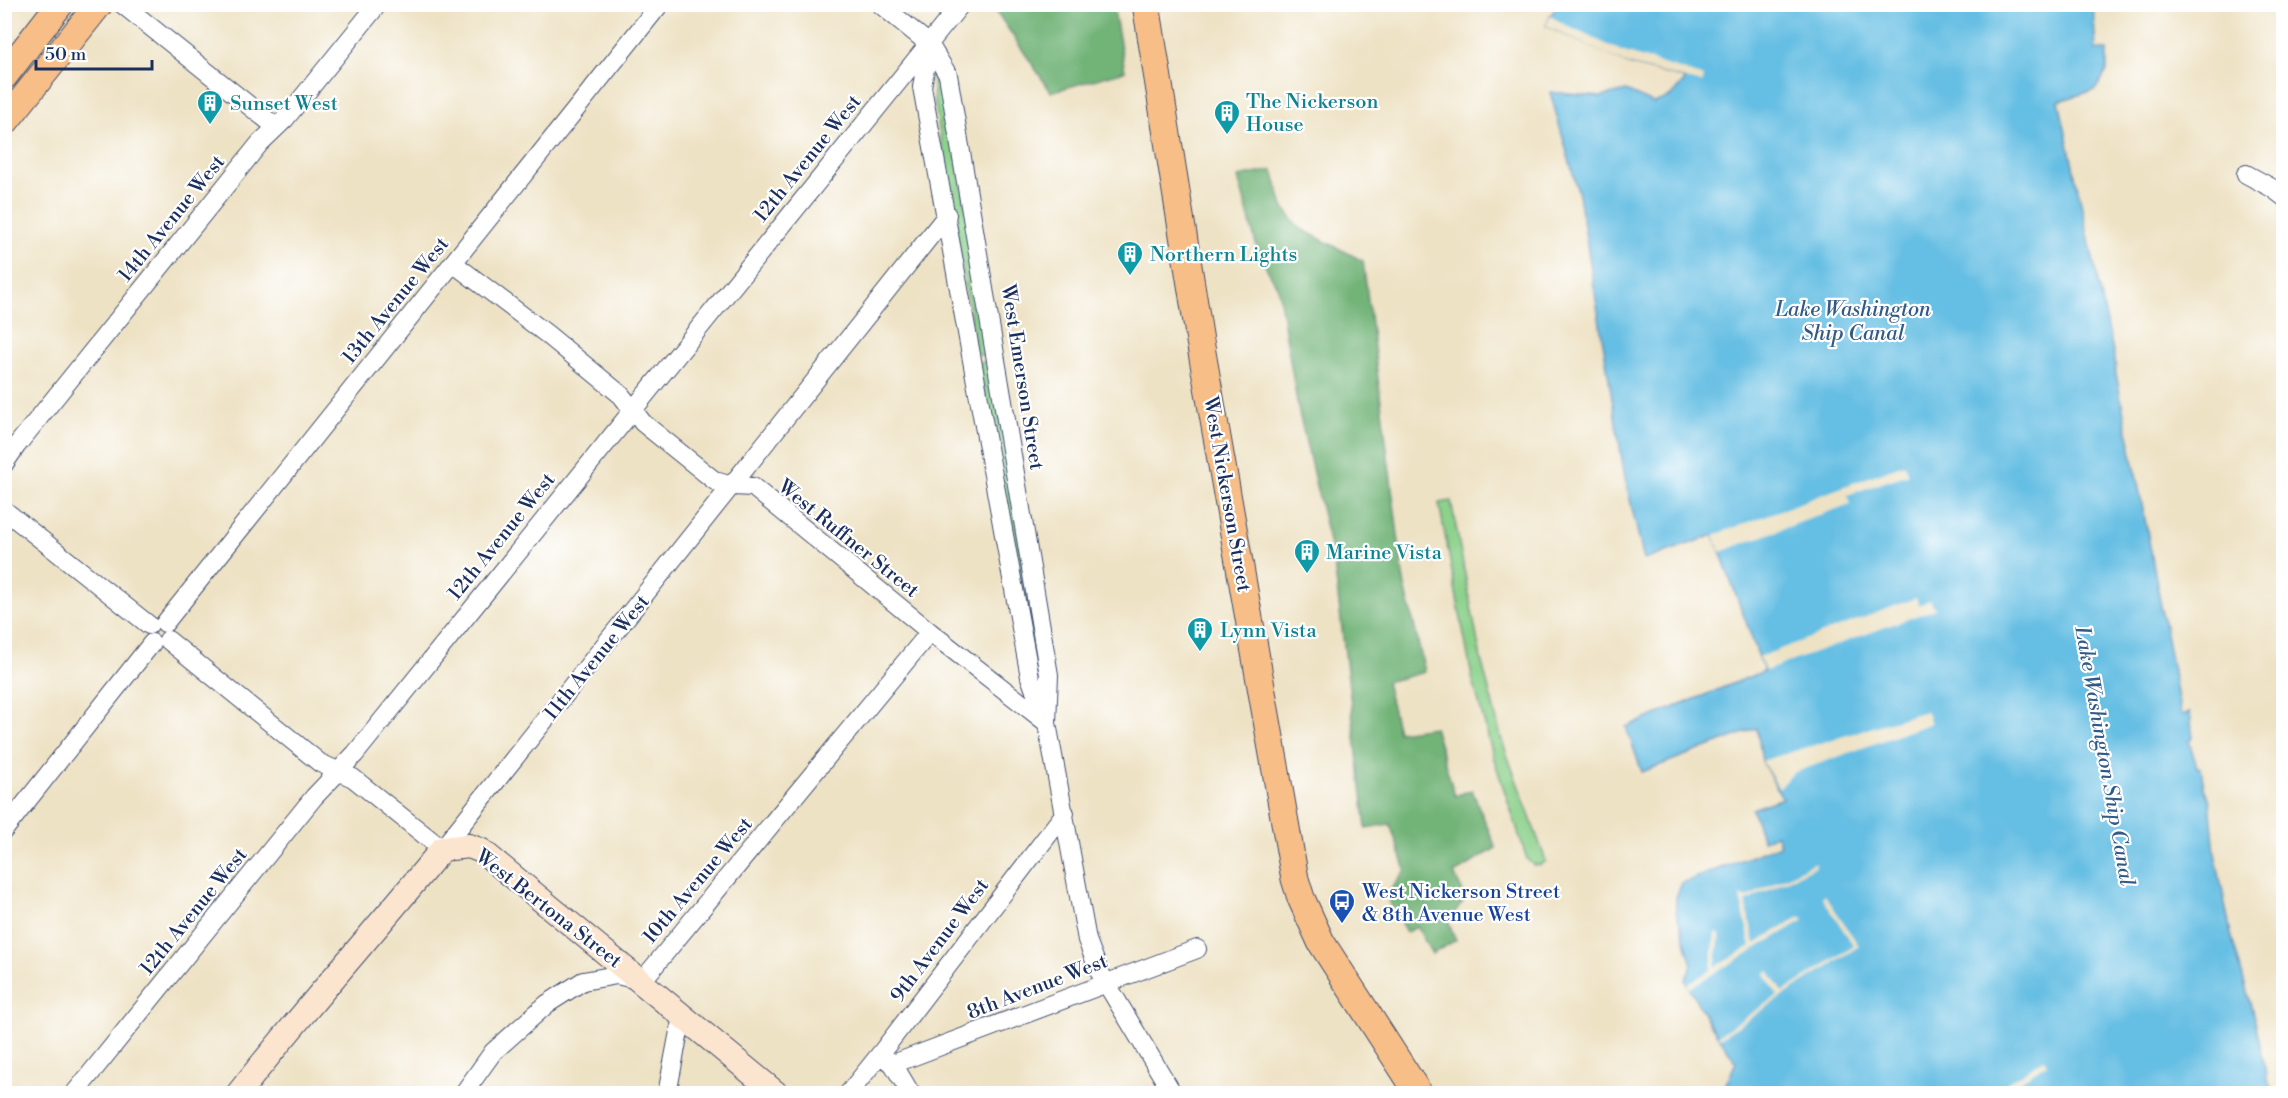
<svg xmlns="http://www.w3.org/2000/svg" width="2288" height="1098" font-family="'Libre Bodoni',serif">
  <rect width="100%" height="100%" fill="#fff"/>
  <filter id="ink" filterUnits="userSpaceOnUse"><feTurbulence type="fractalNoise" baseFrequency=".0167" numOctaves="2"/><feDisplacementMap in="SourceGraphic" scale="12" xChannelSelector="R" yChannelSelector="G"/><feConvolveMatrix kernelMatrix="1 2 1 2 8 2 1 2 1" color-interpolation-filters="sRGB"/></filter>
  <filter id="wash" filterUnits="userSpaceOnUse"><feTurbulence type="fractalNoise" baseFrequency=".008" numOctaves="4" result="noise"/><feDisplacementMap in="SourceGraphic" scale="24" xChannelSelector="R" yChannelSelector="G"/><feGaussianBlur stdDeviation="1.35" result="paint"/><feColorMatrix in="noise" values="0 0 0 0 0 0 0 0 0 0 0 0 0 0 0 0 0 1.4 0 .05"/><feComposite in="paint" operator="in"/></filter>
  <g filter="url(#wash)">
    <rect width="100%" height="100%" fill="#eee2c4"/>
    <path fill="#8dd28c" stroke="#548075" stroke-width="1.5" d="M 932,70 L 937,76 L 956,151 L 991,354 L 977,355 L 934,99 Z
      M 990,360 L 1041,661 L 1040,679 L 1010,537 L 979,363 Z
      M 1451,501 L 1481,659 L 1502,741 L 1546,861 L 1540,865 L 1533,865 L 1527,859 L 1494,759 L 1472,677 L 1439,503 Z"/>
    <path fill="#72b478" stroke="#46726b" stroke-width="1.5" d="M 996,5 L 1113,5 L 1125,71 L 1051,92 L 994,8 Z
      M 1273,170 L 1283,207 L 1299,228 L 1363,261 L 1404,582 L 1425,672 L 1386,682 L 1398,732 L 1434,727 L 1455,796 L 1472,790 L 1496,848 L 1454,874 L 1466,898 L 1448,922 L 1456,940 L 1432,954 L 1417,927 L 1406,932 L 1386,896 L 1406,870 L 1390,824 L 1366,828 L 1334,563 L 1298,408 L 1278,288 L 1259,255 L 1238,177 Z"/>
    <path fill="#65bee3" stroke="#4076a0" stroke-width="1.5" d="M 1556,4 L 2093,5 L 2096,50 L 2107,50 L 2107,71 L 2095,90 L 2059,101 L 2116,365 L 2115,369 L 2145,519 L 2181,715 L 2190,713 L 2193,738 L 2189,741 L 2197,767 L 2201,768 L 2204,788 L 2210,801 L 2215,853 L 2231,934 L 2256,1025 L 2267,1079 L 2274,1093 L 1729,1093 L 1725,1086 L 1736,1062 L 1706,1018 L 1685,980 L 1692,965 L 1676,911 L 1676,897 L 1682,883 L 1780,845 L 1777,835 L 1763,840 L 1752,809 L 1782,798 L 1762,761 L 1757,728 L 1642,772 L 1626,727 L 1764,671 L 1714,535 L 1644,560 L 1625,478 L 1579,195 L 1550,92 L 1601,97 L 1626,91 L 1653,103 L 1670,97 L 1686,79 L 1631,65 L 1546,26 L 1550,16 L 1557,6 Z"/>
    <path fill="#eee2c4" d="M 1550,16 L 1569,27 L 1621,51 L 1704,77 L 1702,83 L 1631,65 L 1605,54 L 1546,26 Z
      M 1904,464 L 1908,474 L 1847,495 L 1850,504 L 1720,552 L 1714,535 Z
      M 1916,598 L 1919,605 L 1930,600 L 1935,609 L 1765,671 L 1759,657 Z
      M 1926,711 L 1931,723 L 1793,773 L 1779,789 L 1762,761 Z
      M 1815,862 L 1816,866 L 1745,902 L 1755,944 L 1801,916 L 1804,920 L 1689,988 L 1687,984 L 1711,970 L 1715,933 L 1720,934 L 1715,967 L 1751,946 L 1740,897 L 1744,896 L 1746,898 Z
      M 1825,895 L 1859,946 L 1720,1038 L 1718,1035 L 1778,996 L 1765,974 L 1769,971 L 1783,992 L 1854,946 L 1822,897 Z
      M 2044,1059 L 2047,1064 L 2001,1093 L 1991,1093 Z"/>
  </g>
  <g filter="url(#ink)">
    <g fill="none" stroke-linecap="round" stroke-linejoin="round">
      <defs>
        <path id="street" d="M 122,4 L 276,127
          M 880,4 L 929,44 L 948,75 L 1049,675 L 1047,723 L 1087,940 L 1099,971 L 1173,1094
          M 929,45 L 922,87 L 1030,677 L 1044,716
          M 2246,174 L 2272,188 L 2284,197
          M 453,263 L 548,335 L 621,395 L 643,423 L 715,481 L 732,486 L 753,487 L 930,632 L 1047,723
          M 4,464 L 17,445 L 260,143 L 285,119 L 378,4
          M 4,510 L 149,625
          M 165,623 L 660,4
          M 168,640 L 320,763 L 353,778 L 442,849 L 947,215
          M 4,830 L 152,643
          M 884,1057 L 893,1064 L 911,1094
          M 893,1064 L 1197,949
          M 74,1094 L 314,797 L 355,754 L 961,4
          M 463,1094 L 493,1052 L 547,1004 L 583,981 L 617,975 L 642,981 L 930,632
          M 667,1094 L 682,1016
          M 848,1094 L 881,1053 L 1065,813"/>
        <path id="secondary" d="M 238,1094 C 304,1010 375,931 442,849 L 469,846 L 482,851 L 777,1094"/>
        <path id="primary" d="M 1146,4 L 1200,341 L 1295,879 L 1301,898 L 1321,942 L 1419,1094
          M 4,76 L 60,4
          M 4,123 L 99,4"/>
      </defs>
      <use href="#street" stroke="#3b4a6d" stroke-width="20"/>
      <use href="#secondary" stroke="#3b4a6d" stroke-width="26"/>
      <use href="#primary" stroke="#3b4a6d" stroke-width="29"/>
      <use href="#street" stroke="#fff" stroke-width="18"/>
      <use href="#secondary" stroke="#fce5cf" stroke-width="24"/>
      <use href="#primary" stroke="#f7be87" stroke-width="27"/>
    </g>
  </g>
  <defs>
    <symbol id="building-pin" viewBox="-11 -11 22 30"><path d="M0 17L-7.5 6A9.5 9.5 0 1 1 7.5 6Z" fill="#0f9aa8" stroke="#fff"/><path d="M-4-6H4V6H1V3H-1V6H-4ZM-2.5-4.3h1.7v1.8h-1.7ZM.8-4.3h1.7v1.8H.8ZM-2.5-1h1.7V.8h-1.7ZM.8-1h1.7V.8H.8Z" fill="#fff"/></symbol>
    <symbol id="bus-pin" viewBox="-11 -11 22 30"><path d="M0 17L-7.5 6A9.5 9.5 0 1 1 7.5 6Z" fill="#1a4fb4" stroke="#fff"/><path d="M-5-6H5V4H4V6H2V4H-2V6H-4V4H-5ZM-3.5-4V0h7V-4ZM-3.5 1.2v1.5H-2V1.2ZM2 1.2v1.5H3.5V1.2Z" fill="#fff"/></symbol>
  </defs>
  <g fill-rule="evenodd">
    <use href="#building-pin" x="195" y="88" width="30" height="40"/>
    <use href="#building-pin" x="1212" y="98" width="30" height="40"/>
    <use href="#building-pin" x="1115" y="239" width="30" height="40"/>
    <use href="#building-pin" x="1292" y="537" width="30" height="40"/>
    <use href="#building-pin" x="1185" y="615" width="30" height="40"/>
    <use href="#bus-pin" x="1327" y="887" width="30" height="40"/>
  </g>
  <g text-anchor="middle" stroke-width="4.5" stroke-linejoin="round" paint-order="stroke">
    <g font-size="20" fill="#0d838f" stroke="#fff" text-anchor="start">
      <text x="1246" y="108">The Nickerson<tspan x="1246" dy="23">House</tspan></text>
      <text x="230" y="110">Sunset West</text>
      <text x="1150" y="261">Northern Lights</text>
      <text x="1326" y="559">Marine Vista</text>
      <text x="1220" y="637">Lynn Vista</text>
    </g>
    <g font-size="20" fill="#1b2f5e" stroke="#fff">
      <text transform="translate(807 158) rotate(-51)" y="7">12th Avenue West</text>
      <text transform="translate(171 218) rotate(-51)" y="7">14th Avenue West</text>
      <text transform="translate(395 300) rotate(-51)" y="7">13th Avenue West</text>
      <text transform="translate(1023 377) rotate(81)" y="7">West Emerson Street</text>
      <text transform="translate(1228 494) rotate(80)" y="7">West Nickerson Street</text>
      <text transform="translate(501 536) rotate(-51)" y="7">12th Avenue West</text>
      <text transform="translate(849 538) rotate(39)" y="7">West Ruffner Street</text>
      <text transform="translate(596 657) rotate(-51)" y="7">11th Avenue West</text>
      <text transform="translate(697 880) rotate(-50)" y="7">10th Avenue West</text>
      <text transform="translate(549 908) rotate(38)" y="7">West Bertona Street</text>
      <text transform="translate(193 911) rotate(-51)" y="7">12th Avenue West</text>
      <text transform="translate(939 940) rotate(-53)" y="7">9th Avenue West</text>
      <text transform="translate(1037 986) rotate(-21)" y="7">8th Avenue West</text>
    </g>
    <g font-size="20" fill="#164399" stroke="#fff" text-anchor="start">
      <text x="1362" y="898">West Nickerson Street<tspan x="1362" dy="23">&amp; 8th Avenue West</tspan></text>
    </g>
    <g font-size="21" font-style="italic" fill="#315a86" stroke="#fff">
      <text x="1853" y="316">Lake Washington<tspan x="1853" dy="24">Ship Canal</tspan></text>
      <text transform="translate(2105 756) rotate(80)" y="7">Lake Washington Ship Canal</text>
    </g>
  </g>
  <rect width="2288" height="1098" fill="none" stroke="#fff" stroke-width="24"/>
  <path d="M36 60v9h116v-9" fill="none" stroke="#1b2f5e" stroke-width="3"/>
  <text x="45" y="60" font-size="18" fill="#1b2f5e" stroke="#ffffff" stroke-width="4.5" paint-order="stroke">50 m</text>
</svg>
